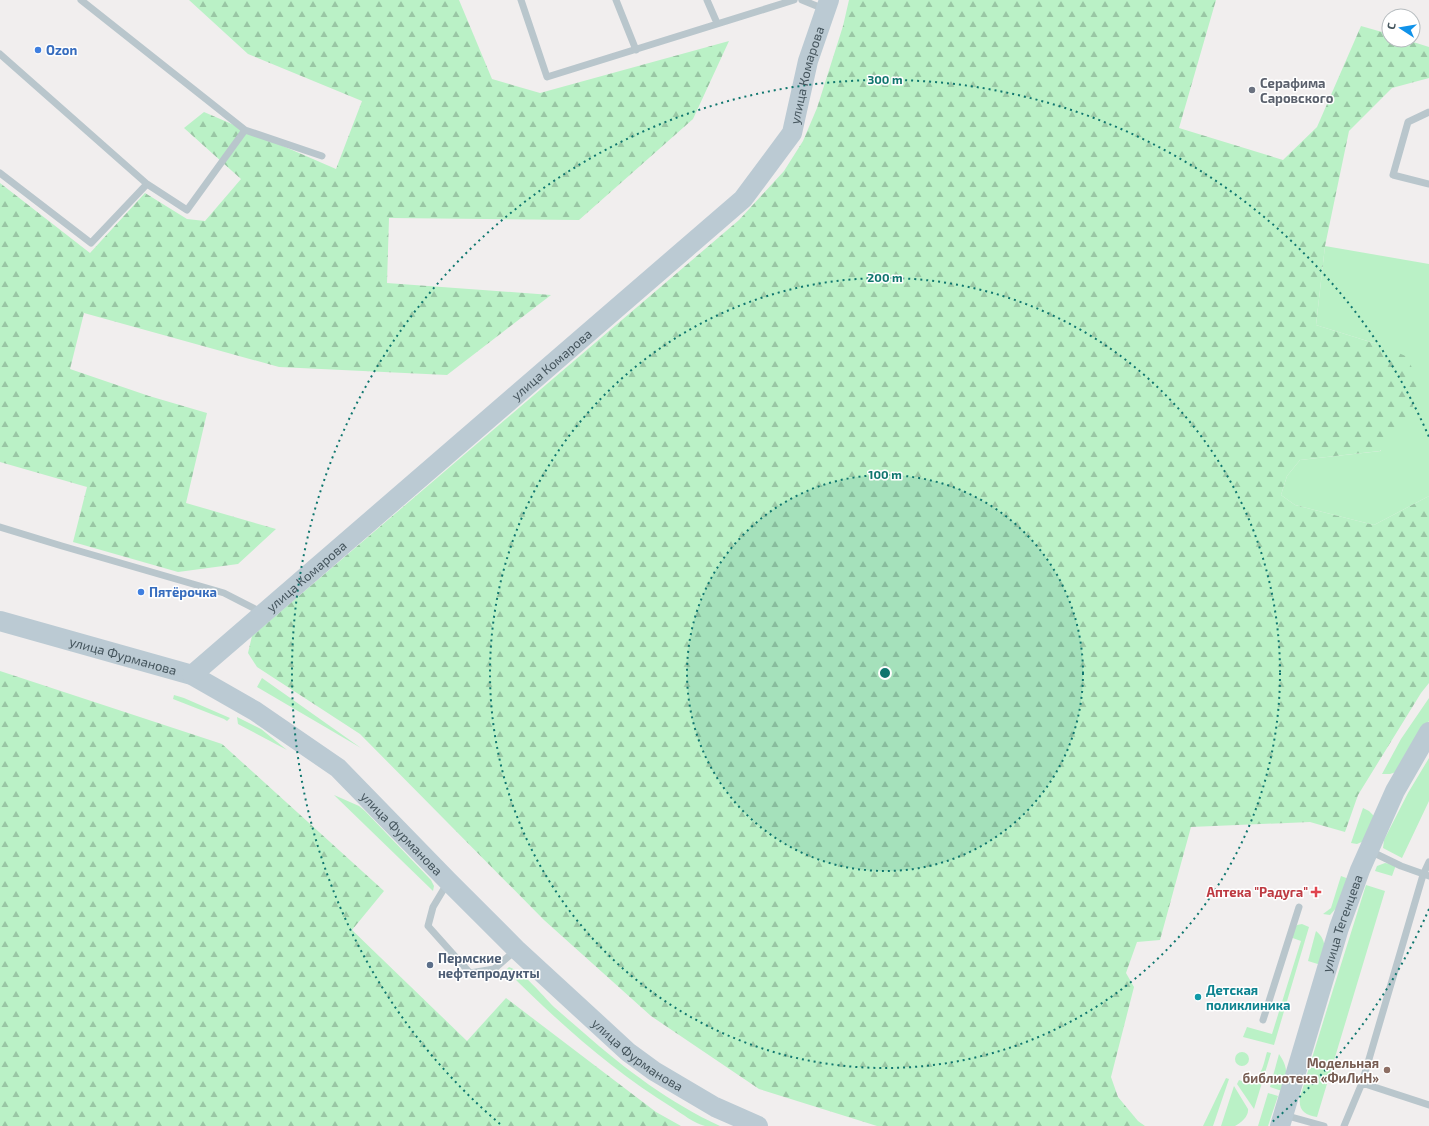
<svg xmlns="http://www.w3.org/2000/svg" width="1429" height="1126" font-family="'Exo 2',sans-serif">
  <defs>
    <pattern id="forest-firs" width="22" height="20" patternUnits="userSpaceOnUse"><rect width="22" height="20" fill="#baf1c6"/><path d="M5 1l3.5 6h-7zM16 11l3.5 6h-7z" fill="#99c6a4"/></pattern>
  </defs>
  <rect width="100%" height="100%" fill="#f1eeee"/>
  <path fill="#baf1c6" d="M 1325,246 L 1429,264 L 1429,496 L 1374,525 L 1295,505 L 1281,495 L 1287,476 L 1300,460 L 1381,451 L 1377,344 L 1316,325 Z
    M 262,678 L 361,748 L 257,687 Z
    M 174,695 L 184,698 L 230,718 L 227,721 L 224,719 L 173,699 Z
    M 1429,698 L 1429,721 L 1414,742 L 1396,772 L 1390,774 L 1382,774 L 1401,739 Z
    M 237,717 L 261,729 L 287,750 L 238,724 Z
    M 1429,758 L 1429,801 L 1402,858 L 1383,848 L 1384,840 L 1408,793 Z
    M 334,795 L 359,806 L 365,811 L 431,880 L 434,886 L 433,891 Z
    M 1363,808 L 1369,811 L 1374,816 L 1364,841 L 1357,844 L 1351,843 Z
    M 1385,863 L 1396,865 L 1392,876 L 1375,871 L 1377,866 Z
    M 1341,876 L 1349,879 L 1338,906 L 1330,915 L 1323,914 L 1331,908 Z
    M 1366,885 L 1385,891 L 1317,1117 C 1305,1115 1298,1110 1300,1097 L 1332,993 Z
    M 1302,924 L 1309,927 L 1274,1045 L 1243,1037 L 1247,1027 L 1272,1034 L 1301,941 L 1287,936 L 1297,925 Z
    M 1316,931 C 1328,941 1325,952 1321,965 L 1308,961 Z
    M 509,967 C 525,973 541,994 554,1007 C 564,1016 574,1024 584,1033 C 625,1069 670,1103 720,1126 C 715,1126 709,1126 705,1126 C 695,1124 681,1113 673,1108 C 611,1070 557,1021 506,970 Z
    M1235 1059a7 7 0 1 1 14 0a7 7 0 1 1-14 0Z
    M 1267,1052 L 1271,1053 L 1254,1109 L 1237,1084 L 1239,1080 L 1244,1082 C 1263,1077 1262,1069 1267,1052 Z
    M 1279,1054 C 1289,1069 1287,1074 1282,1091 L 1270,1087 Z
    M 1226,1078 L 1229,1079 L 1213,1126 L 1203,1126 Z
    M 1234,1086 L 1248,1109 C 1249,1116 1241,1123 1235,1126 C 1231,1126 1225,1126 1221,1126 Z
    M 1268,1093 L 1278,1096 L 1268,1126 L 1258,1126 Z"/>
  <path fill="url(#forest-firs)" d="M 189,0 L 459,0 L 492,79 L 540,93 L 729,41 L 693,119 L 579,220 L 389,218 L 387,283 L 551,295 L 447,375 L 279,367 L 84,313 L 70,369 L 149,396 L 207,413 L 186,503 L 276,529 L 238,564 L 178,572 L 73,542 L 87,487 L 0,462 L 0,183 L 90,253 L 145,193 L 187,219 L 205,221 L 241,179 L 184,128 L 204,112 L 336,169 L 362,101 L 248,54 Z
    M 849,0 L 1216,0 L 1179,128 L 1283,160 L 1317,127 L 1361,26 L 1389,34 L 1389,40 L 1407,40 L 1429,47 L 1429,78 L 1392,88 L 1349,131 L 1325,246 L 1316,325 L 1377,344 L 1408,357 L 1418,385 L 1409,422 L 1380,451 L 1300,460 L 1287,476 L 1281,495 L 1295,505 L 1374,525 L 1429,496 L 1429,683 L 1421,693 L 1358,795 L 1345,832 L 1310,822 L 1191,827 L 1160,940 L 1137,942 L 1126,973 L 1134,987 L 1111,1077 L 1118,1097 L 1138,1121 L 1145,1126 L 877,1126 L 759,1089 L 651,1016 L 544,920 L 360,734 L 257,667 L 248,653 L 252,636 L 739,220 L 784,171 L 803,141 L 817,108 L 843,26 Z
    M 0,671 L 222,744 L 384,891 L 352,930 L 467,1041 L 506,998 L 656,1112 L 681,1126 L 0,1126 Z"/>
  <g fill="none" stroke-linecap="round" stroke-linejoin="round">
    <path stroke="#b9c6cc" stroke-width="7" d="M 81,0 L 245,130
      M 521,0 L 547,77 L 794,0
      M 616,0 L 636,50
      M 707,0 L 717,23
      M 802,0 L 824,9
      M 0,54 L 147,184
      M 1429,112 L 1408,122 L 1393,175 L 1429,184
      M 0,173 L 91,243 L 147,184 L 187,210 L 245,130 L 322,156
      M 0,527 L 62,546 L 224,593 L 261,612
      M 1370,851 L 1401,866 L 1429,876
      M 448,882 L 433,907 L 428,926 L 470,973 L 494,969 L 516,950
      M 1263,1020 L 1299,907
      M 1362,1083 L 1423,875 L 1429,862
      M 1284,1115 L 1324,1126
      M 1344,1126 L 1362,1083 L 1429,1105"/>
    <g stroke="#bbcad3" stroke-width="20">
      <path id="s1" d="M 0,621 L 192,675 L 255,711 L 338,768 L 448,881 L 516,949 L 628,1052 L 654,1071 L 715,1107 L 758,1126"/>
      <path id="s2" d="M 192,675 L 743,199 L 792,133 L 808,61 L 829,0"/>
      <path id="s3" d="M 1280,1126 L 1339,928 L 1360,870 L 1395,791 L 1429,732"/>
    </g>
  </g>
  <circle cx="885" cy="673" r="198" fill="#0f766e" fill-opacity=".12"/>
  <g fill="none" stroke="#0f766e" stroke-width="2" stroke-dasharray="2 4">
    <circle cx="885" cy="673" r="198"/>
    <circle cx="885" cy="673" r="395"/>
    <path d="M1429 909A593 593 0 0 1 1270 1124M500 1124A593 593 0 1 1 1429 437"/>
  </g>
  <g fill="#3f7fe0" stroke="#fff" stroke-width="1.5">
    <circle cx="38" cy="50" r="4"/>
    <circle cx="141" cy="592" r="4"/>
  </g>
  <circle fill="#6b7280" stroke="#fff" stroke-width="1.5" cx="1252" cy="90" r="4"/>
  <path fill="#e0444e" stroke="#fff" stroke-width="1.5" d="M1314 886h4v4h4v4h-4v4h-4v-4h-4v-4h4z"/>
  <circle fill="#5c6f8a" stroke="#fff" stroke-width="1.5" cx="430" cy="965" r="4"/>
  <circle fill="#0f9aa8" stroke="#fff" stroke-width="1.5" cx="1198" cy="997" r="4"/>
  <circle fill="#8d6e63" stroke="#fff" stroke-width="1.5" cx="1387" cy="1070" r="4"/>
  <g text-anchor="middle" stroke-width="3" stroke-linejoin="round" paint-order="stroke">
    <g font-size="13" font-weight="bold" fill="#366cbe" stroke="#fff" text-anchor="start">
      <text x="46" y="55">Ozon</text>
      <text x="149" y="597">Пятёрочка</text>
    </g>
    <g font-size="13" fill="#45555d" stroke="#fff">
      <text dy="5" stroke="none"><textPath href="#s2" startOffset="870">улица Комарова</textPath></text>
      <text dy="5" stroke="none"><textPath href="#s2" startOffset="475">улица Комарова</textPath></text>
      <text dy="5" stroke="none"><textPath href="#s2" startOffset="151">улица Комарова</textPath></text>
      <text dy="5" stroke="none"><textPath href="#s1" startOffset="128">улица Фурманова</textPath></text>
      <text dy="5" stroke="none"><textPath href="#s1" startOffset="464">улица Фурманова</textPath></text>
      <text dy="5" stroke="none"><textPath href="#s3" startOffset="212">улица Тегенцева</textPath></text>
      <text dy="5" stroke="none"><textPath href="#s1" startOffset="788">улица Фурманова</textPath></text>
    </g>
    <g font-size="13" font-weight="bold" fill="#5b616d" stroke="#fff" text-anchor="start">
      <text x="1260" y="88">Серафима<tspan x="1260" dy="15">Саровского</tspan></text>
    </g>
    <g font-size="13" font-weight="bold" fill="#be3a42" stroke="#fff" text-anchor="end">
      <text x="1308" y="897">Аптека "Радуга"</text>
    </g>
    <g font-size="13" font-weight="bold" fill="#4e5e75" stroke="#fff" text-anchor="start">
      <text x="438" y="963">Пермские<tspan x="438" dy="15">нефтепродукты</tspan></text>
    </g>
    <g font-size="13" font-weight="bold" fill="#0d838f" stroke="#fff" text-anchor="start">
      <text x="1206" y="995">Детская<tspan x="1206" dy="15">поликлиника</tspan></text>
    </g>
    <g font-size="13" font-weight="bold" fill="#785e54" stroke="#fff" text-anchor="end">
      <text x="1379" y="1068">Модельная<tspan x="1379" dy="15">библиотека «ФиЛиН»</tspan></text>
    </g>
  </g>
  <circle cx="885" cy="673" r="6" fill="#0f766e" stroke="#fff" stroke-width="2"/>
  <g font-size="12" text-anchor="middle" font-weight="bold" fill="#0f766e" stroke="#fff" stroke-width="3" stroke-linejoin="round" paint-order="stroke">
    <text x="885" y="84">300 m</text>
    <text x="885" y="282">200 m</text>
    <text x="885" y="479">100 m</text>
  </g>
  <g transform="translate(1401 28) rotate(282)"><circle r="19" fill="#ffffff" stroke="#b5bbbe"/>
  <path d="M0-3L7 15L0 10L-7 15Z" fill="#1092e9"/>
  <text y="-6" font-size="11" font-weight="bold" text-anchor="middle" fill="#45555d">С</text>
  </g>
</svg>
